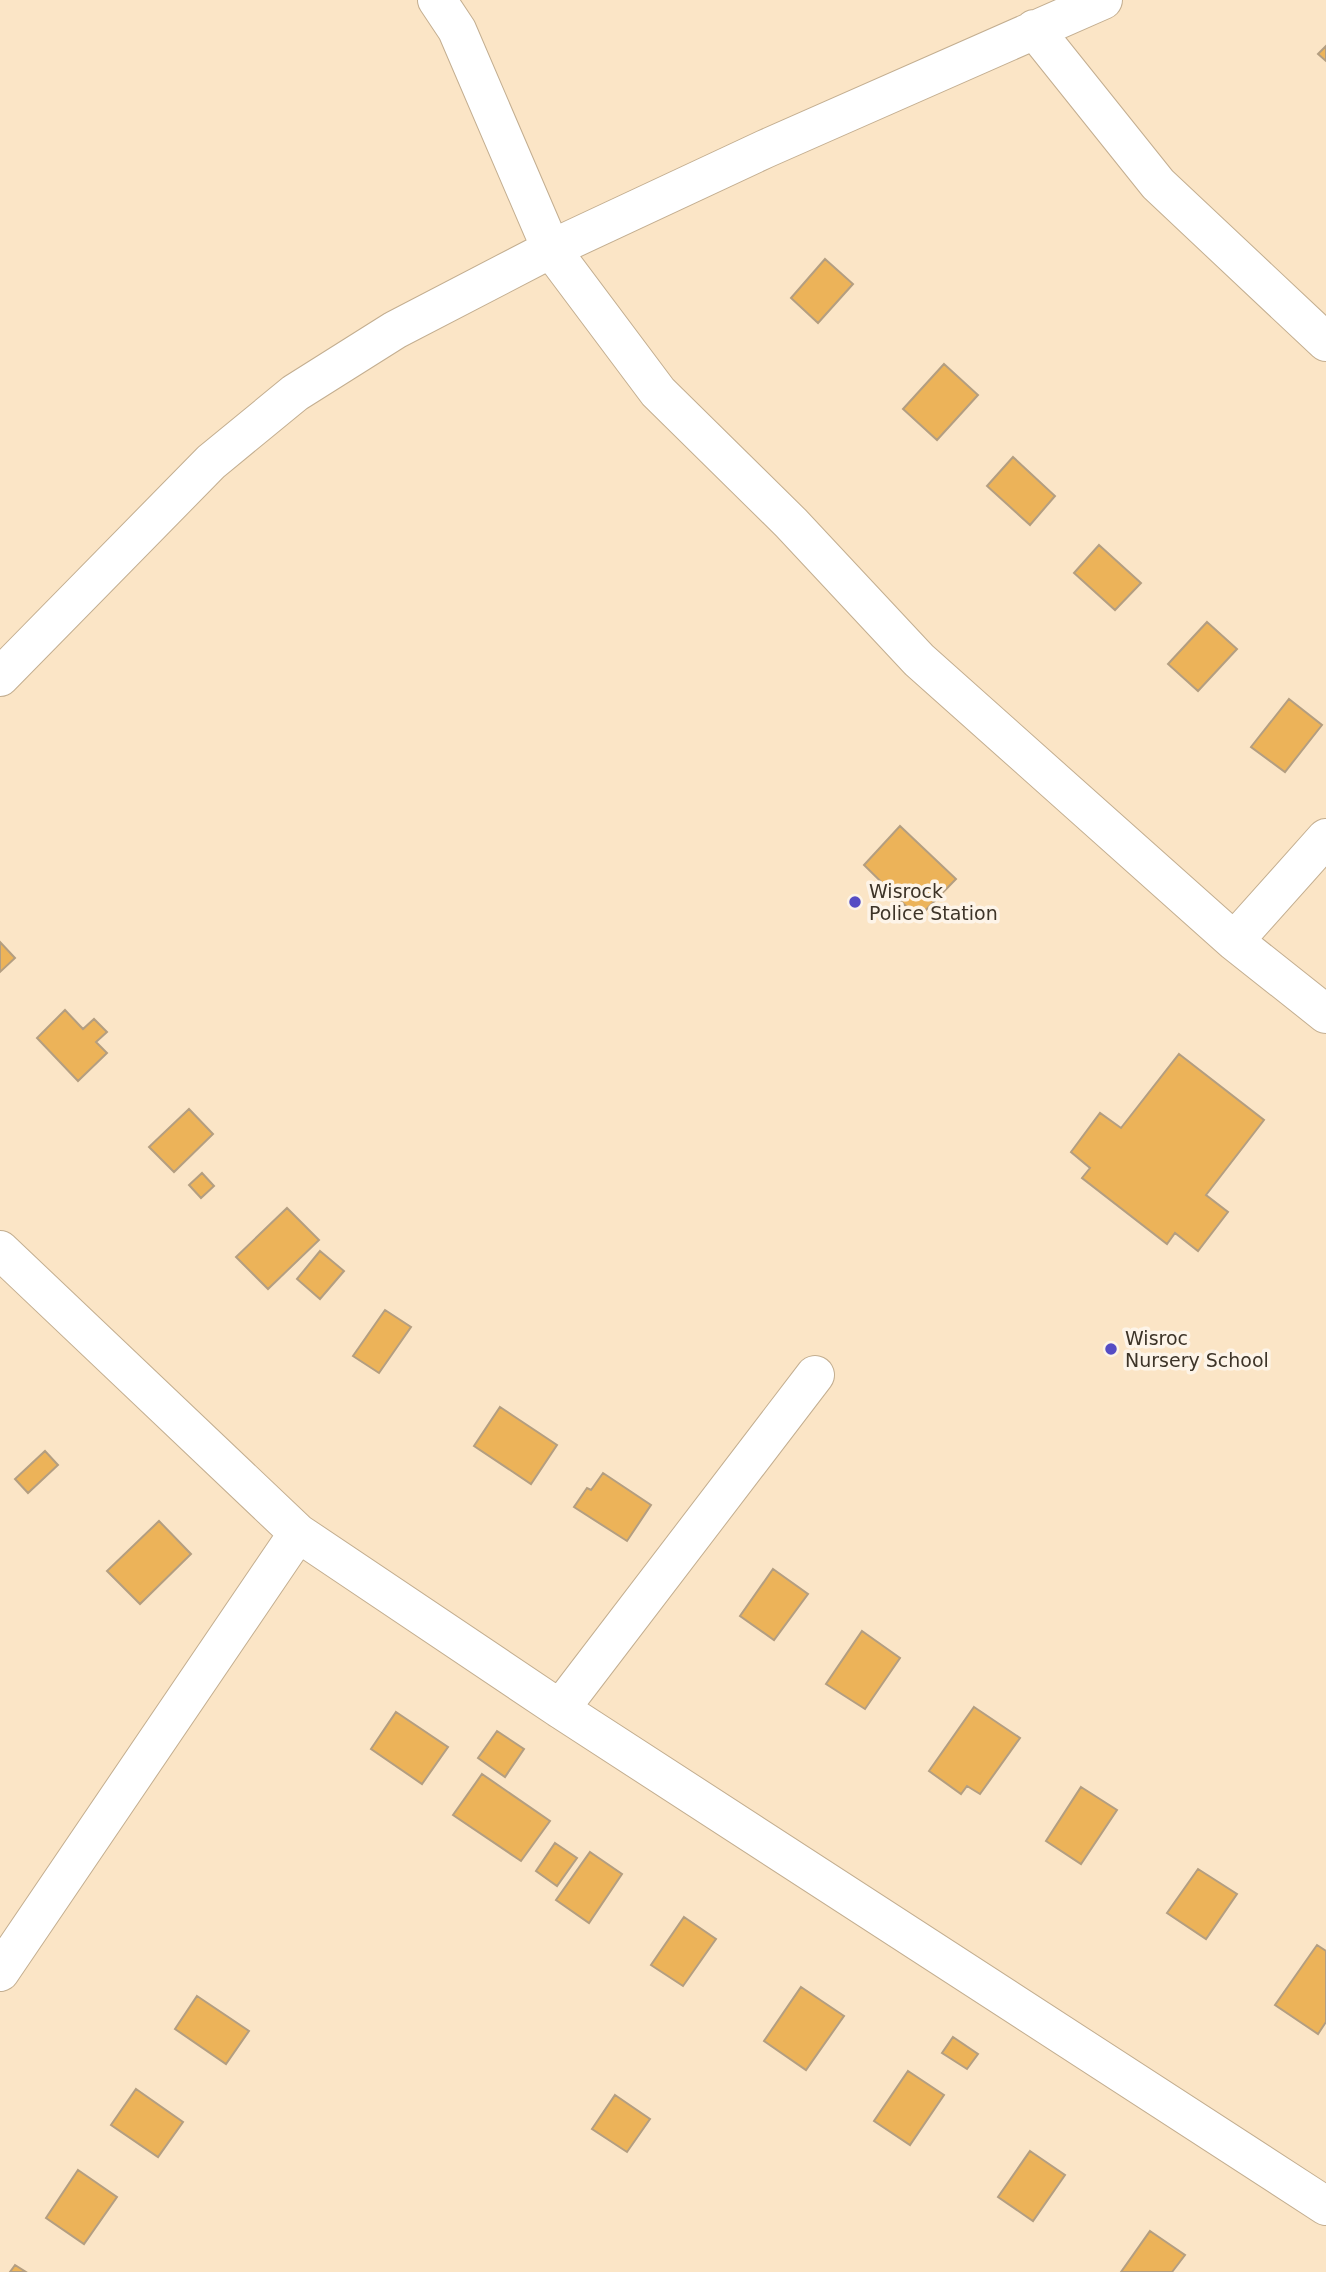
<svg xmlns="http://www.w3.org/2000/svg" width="1326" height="2272" font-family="'DejaVu Sans',sans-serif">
  <rect width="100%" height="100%" fill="#fbe5c6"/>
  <path fill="#ecb359" stroke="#b39e81" stroke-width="2" d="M 1326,46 L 1326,61 L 1318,54 Z
    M 825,259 L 853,284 L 818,323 L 791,298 Z
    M 944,364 L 978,395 L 937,440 L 903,409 Z
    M 1013,457 L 1055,496 L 1030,525 L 987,486 Z
    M 1099,545 L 1141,583 L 1115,610 L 1074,573 Z
    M 1207,622 L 1237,649 L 1198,691 L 1168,664 Z
    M 1289,699 L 1322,725 L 1285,772 L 1251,747 Z
    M 900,826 L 956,879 L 918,918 L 864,865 Z
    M 0,942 L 15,958 L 0,972 Z
    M 65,1010 L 83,1029 L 94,1019 L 107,1032 L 96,1042 L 107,1053 L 78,1081 L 37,1038 Z
    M 1179,1054 L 1264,1120 L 1206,1195 L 1228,1212 L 1198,1251 L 1175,1233 L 1167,1244 L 1082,1178 L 1090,1168 L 1071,1152 L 1100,1113 L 1121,1128 Z
    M 189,1109 L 213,1134 L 174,1172 L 149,1147 Z
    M 202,1173 L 214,1186 L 201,1198 L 189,1185 Z
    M 287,1208 L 319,1240 L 268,1289 L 236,1257 Z
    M 320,1251 L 344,1271 L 320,1299 L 297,1279 Z
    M 385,1310 L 411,1327 L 379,1373 L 353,1356 Z
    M 500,1407 L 557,1445 L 531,1484 L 474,1446 Z
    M 45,1451 L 58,1465 L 28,1493 L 15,1479 Z
    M 603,1473 L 651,1505 L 627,1541 L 574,1507 L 587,1488 L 591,1490 Z
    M 159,1521 L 191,1554 L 140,1604 L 107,1571 Z
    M 773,1569 L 808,1594 L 774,1640 L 740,1616 Z
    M 862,1631 L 900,1658 L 865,1709 L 826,1684 Z
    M 974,1707 L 1020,1738 L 980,1794 L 967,1786 L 961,1794 L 929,1771 Z
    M 396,1712 L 448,1747 L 422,1784 L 371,1749 Z
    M 497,1731 L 524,1749 L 505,1777 L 478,1758 Z
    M 482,1774 L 550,1821 L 521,1861 L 453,1815 Z
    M 1081,1787 L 1117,1810 L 1081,1864 L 1046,1841 Z
    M 555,1843 L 577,1858 L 557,1886 L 536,1871 Z
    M 590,1852 L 622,1874 L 589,1923 L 556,1900 Z
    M 1198,1869 L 1237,1894 L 1206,1939 L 1167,1913 Z
    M 684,1917 L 716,1939 L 683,1986 L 651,1965 Z
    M 1317,1945 L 1326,1951 L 1326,2022 L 1318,2034 L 1275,2005 Z
    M 801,1987 L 844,2016 L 806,2070 L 764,2041 Z
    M 197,1996 L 249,2031 L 226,2064 L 175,2029 Z
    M 953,2037 L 978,2054 L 967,2069 L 942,2053 Z
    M 908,2071 L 944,2095 L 910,2145 L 874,2121 Z
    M 136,2089 L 183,2122 L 158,2157 L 111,2125 Z
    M 615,2095 L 650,2119 L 627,2152 L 592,2129 Z
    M 1030,2151 L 1065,2175 L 1033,2221 L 998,2197 Z
    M 78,2170 L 117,2197 L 84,2244 L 46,2218 Z
    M 1150,2231 L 1185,2255 L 1172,2272 L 1121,2272 Z
    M 15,2265 L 26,2272 L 10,2272 Z"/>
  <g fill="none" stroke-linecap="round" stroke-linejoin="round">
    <defs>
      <path id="minor" d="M 437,0 L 457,30 L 551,249 L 658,392 L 791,523 L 919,660 L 1234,941 L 1326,1014
        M 1034,29 L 1158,184 L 1326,342
        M 0,677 L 211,462 L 295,393 L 395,330 L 551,249 L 765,149 L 1103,0
        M 1234,941 L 1326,838
        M 0,1250 L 298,1533 L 560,1709 L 1326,2206
        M 560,1709 L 815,1375
        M 0,1972 L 298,1533"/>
    </defs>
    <use href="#minor" stroke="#c3ae90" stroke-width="40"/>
    <use href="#minor" stroke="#fff" stroke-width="38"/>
  </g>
  <g fill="#554cc4" stroke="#fdf4e8" stroke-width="2.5">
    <circle cx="855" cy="902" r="7"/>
    <circle cx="1111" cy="1349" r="7"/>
  </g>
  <g text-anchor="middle" stroke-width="7" stroke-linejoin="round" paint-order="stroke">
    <g font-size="19" fill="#3d3428" stroke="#fdf4e8" text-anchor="start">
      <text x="869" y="898">Wisrock<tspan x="869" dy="22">Police Station</tspan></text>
      <text x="1125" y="1345">Wisroc<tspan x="1125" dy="22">Nursery School</tspan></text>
    </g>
  </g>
</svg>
